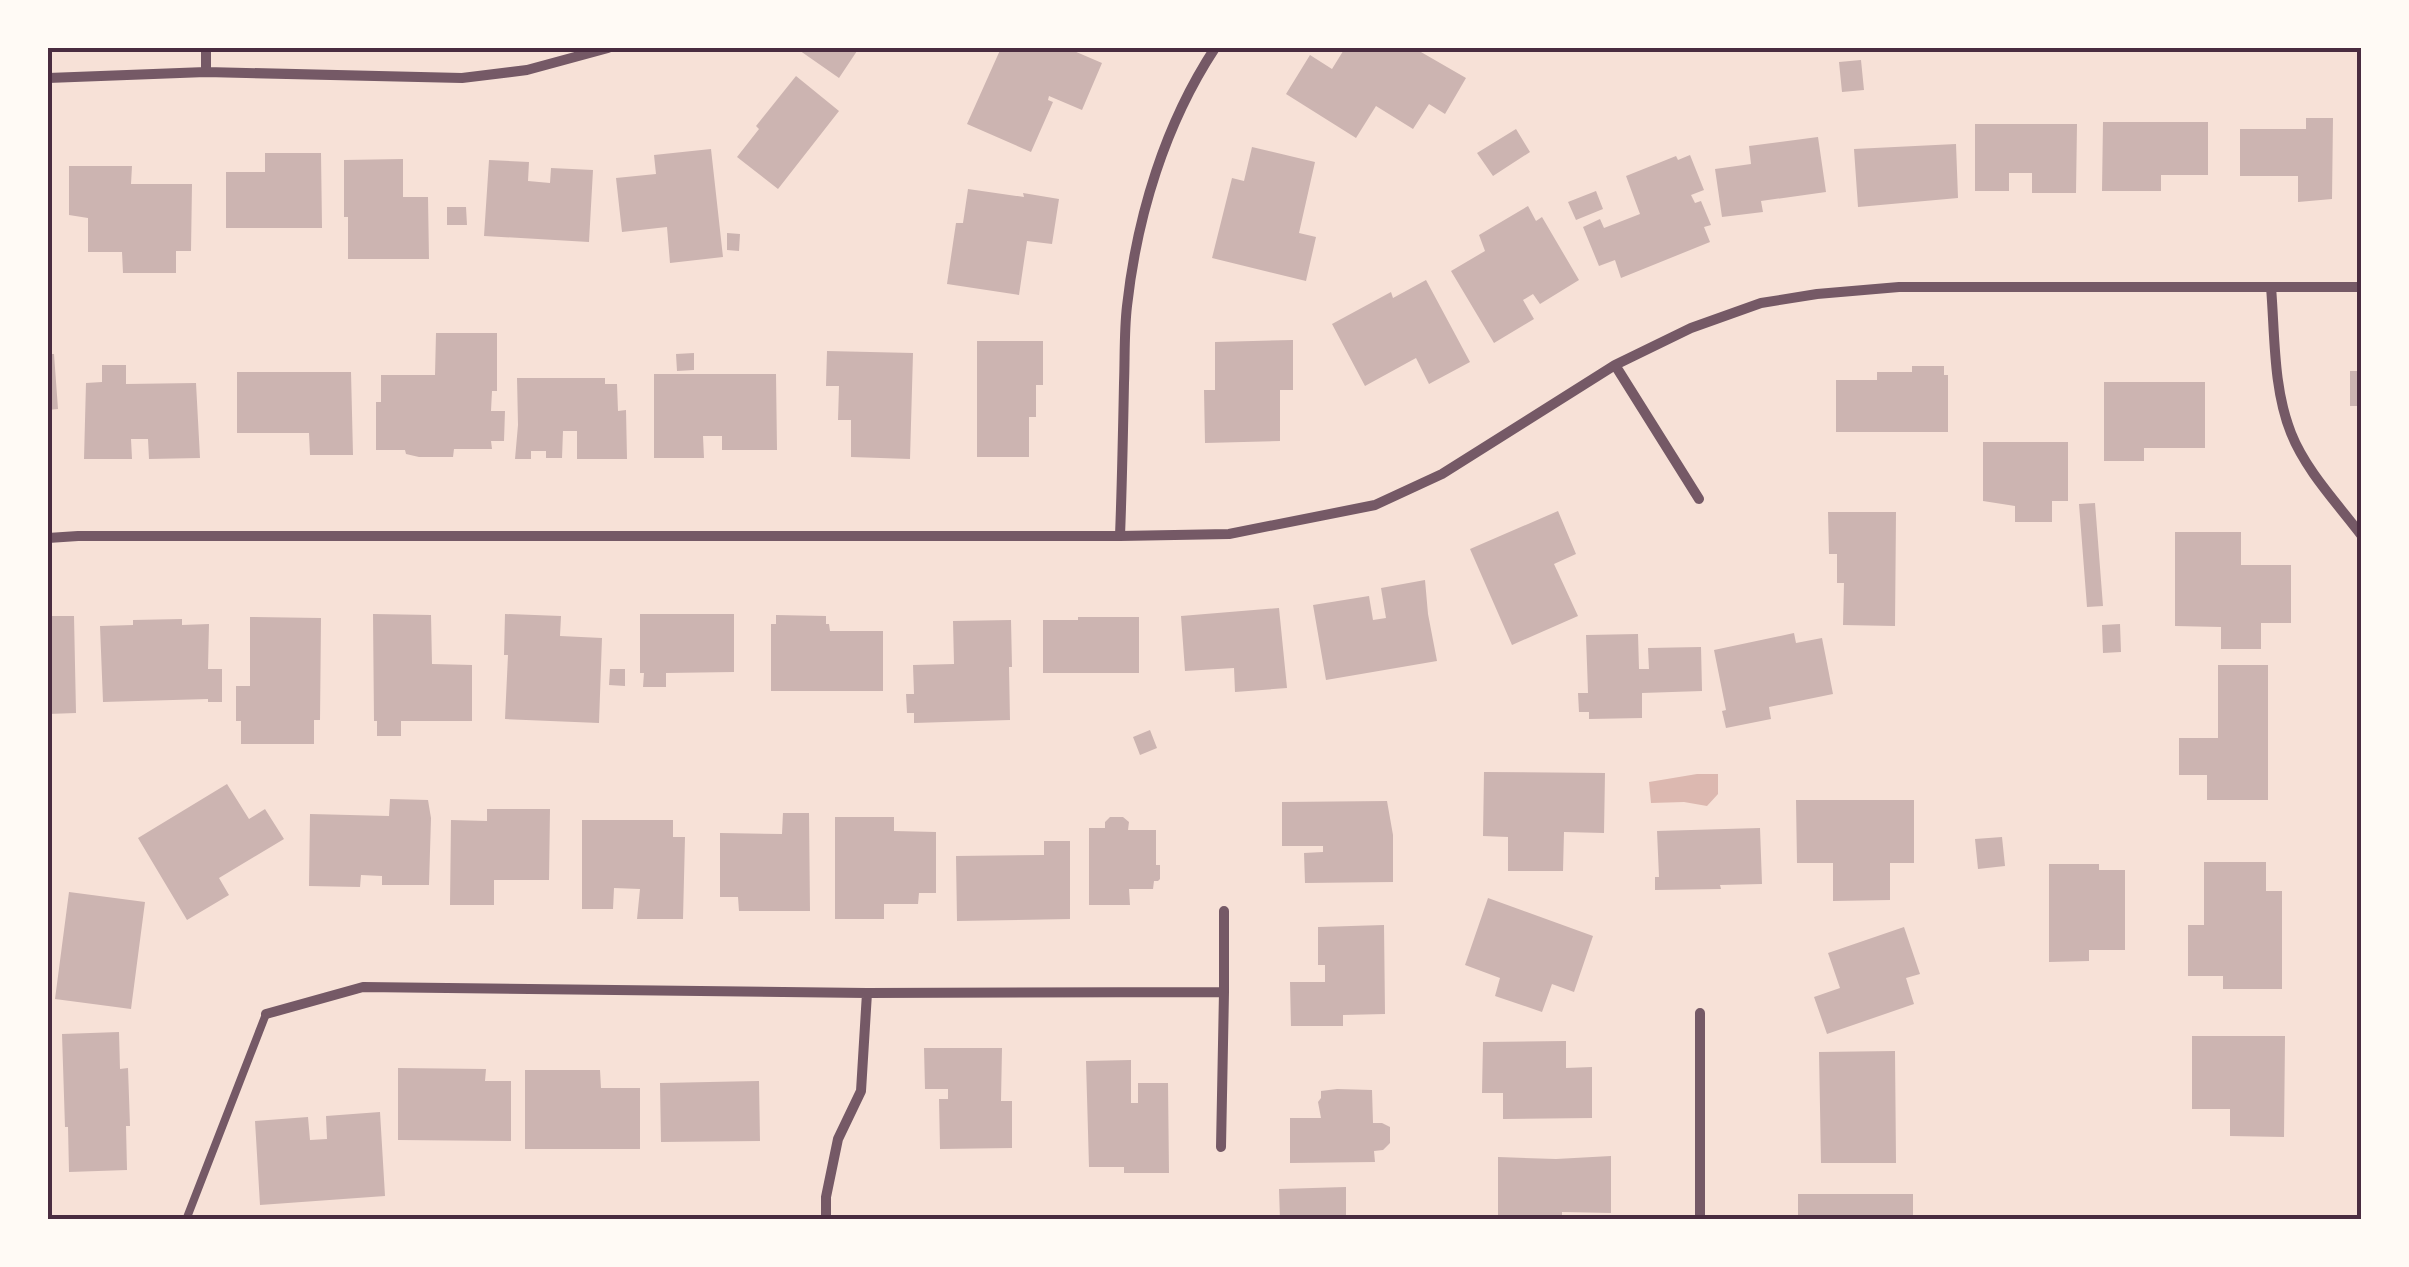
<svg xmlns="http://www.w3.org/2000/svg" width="2409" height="1267" font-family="'Open Sans',sans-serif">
  <rect width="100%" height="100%" fill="#f7e1d7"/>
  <path fill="#dcb8b0" d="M 1697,774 L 1718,774 L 1718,794 L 1707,806 L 1684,802 L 1651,803 L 1649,782 Z"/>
  <path fill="#ccb4b1" d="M 796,48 L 859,48 L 839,78 Z
    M 1001,48 L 1067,48 L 1102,63 L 1082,110 L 1049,96 L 1048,100 L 1053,102 L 1031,152 L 967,124 Z
    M 1345,48 L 1414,48 L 1466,78 L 1445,114 L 1429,104 L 1413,129 L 1376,106 L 1356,138 L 1286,94 L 1310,55 L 1332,69 Z
    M 1861,60 L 1864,90 L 1842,92 L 1839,62 Z
    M 796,76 L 839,111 L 778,189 L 737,157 L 759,129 L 756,126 Z
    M 2306,118 L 2333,118 L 2332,199 L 2298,202 L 2298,176 L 2240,176 L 2240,129 L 2306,129 Z
    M 2103,122 L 2208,122 L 2208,175 L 2161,175 L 2161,191 L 2102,191 Z
    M 1975,124 L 2077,124 L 2076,193 L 2032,193 L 2032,173 L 2009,173 L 2009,191 L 1975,191 Z
    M 1516,129 L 1530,152 L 1493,176 L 1477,153 Z
    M 1818,137 L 1826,192 L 1761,201 L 1763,212 L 1722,217 L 1715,169 L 1751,164 L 1749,146 Z
    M 1956,144 L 1958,198 L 1858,207 L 1854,149 Z
    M 1252,147 L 1315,162 L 1299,233 L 1316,237 L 1306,281 L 1212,258 L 1232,178 L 1244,181 Z
    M 711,149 L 723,257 L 670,263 L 667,227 L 622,232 L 616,178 L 656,174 L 654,155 Z
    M 265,153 L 321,153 L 322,228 L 226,228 L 226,172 L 265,172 Z
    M 1690,155 L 1704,190 L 1691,195 L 1695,203 L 1701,201 L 1711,225 L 1704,227 L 1710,242 L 1621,278 L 1615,260 L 1599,266 L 1583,227 L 1600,219 L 1604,228 L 1640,214 L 1626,176 L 1676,156 L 1678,160 Z
    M 403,159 L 403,197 L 428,197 L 429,259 L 348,259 L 348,217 L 344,217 L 344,160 Z
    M 489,160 L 529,162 L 528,181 L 550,183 L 551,168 L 593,170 L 589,242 L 484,236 Z
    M 69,166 L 132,166 L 131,184 L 192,184 L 191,251 L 176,251 L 176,273 L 123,273 L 122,252 L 88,252 L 88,218 L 69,215 Z
    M 48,170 L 51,170 L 51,244 L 48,244 Z
    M 968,189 L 1024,197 L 1023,193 L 1059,199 L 1052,244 L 1027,241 L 1019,295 L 947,284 L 956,223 L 963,223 Z
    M 1596,191 L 1603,209 L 1576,220 L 1568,202 Z
    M 1528,206 L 1536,221 L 1542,217 L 1579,280 L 1540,304 L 1533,294 L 1523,300 L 1534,319 L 1494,343 L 1451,271 L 1485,251 L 1479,235 Z
    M 447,207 L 466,207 L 467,225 L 447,225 Z
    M 727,233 L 740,234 L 739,251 L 727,250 Z
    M 1426,280 L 1470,362 L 1429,384 L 1416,358 L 1365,386 L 1332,324 L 1391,292 L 1393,298 Z
    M 436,333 L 497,333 L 497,391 L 492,391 L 491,411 L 505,411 L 504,441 L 491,441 L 492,449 L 454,449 L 453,457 L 419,457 L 406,454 L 405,450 L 376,450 L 376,402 L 381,402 L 381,375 L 435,375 Z
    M 1293,340 L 1293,390 L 1280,390 L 1280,441 L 1205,443 L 1204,390 L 1215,390 L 1215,342 Z
    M 977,341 L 1043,341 L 1043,385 L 1036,385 L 1036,417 L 1029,417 L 1029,457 L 977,457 Z
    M 827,351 L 913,353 L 910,459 L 851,457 L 851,420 L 838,420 L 839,386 L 826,386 Z
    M 694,353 L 694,370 L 677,371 L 676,354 Z
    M 48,354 L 54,354 L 58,409 L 48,410 Z
    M 102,365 L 126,365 L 126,384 L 196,383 L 200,458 L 149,459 L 148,439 L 131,439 L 132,459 L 84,459 L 86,383 L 102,382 Z
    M 1912,366 L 1944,366 L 1944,375 L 1948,375 L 1948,432 L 1836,432 L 1836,380 L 1877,380 L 1877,372 L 1912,372 Z
    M 2350,371 L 2362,371 L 2362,406 L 2350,406 Z
    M 237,372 L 351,372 L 353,455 L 310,455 L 309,433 L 237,433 Z
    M 654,374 L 776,374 L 777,450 L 722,450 L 722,436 L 703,436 L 704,458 L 654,458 Z
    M 517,378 L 605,378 L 605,384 L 617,384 L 618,411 L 626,410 L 627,459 L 577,459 L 577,431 L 563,431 L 562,458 L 546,458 L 546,451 L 531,451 L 531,459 L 515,459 L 518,425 Z
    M 2104,382 L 2205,382 L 2205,448 L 2144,448 L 2144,461 L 2104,461 Z
    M 1983,442 L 2068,442 L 2068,501 L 2052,501 L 2052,522 L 2015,522 L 2015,506 L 1983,501 Z
    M 2095,503 L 2103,606 L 2087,607 L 2079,504 Z
    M 1558,511 L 1576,554 L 1554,564 L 1578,616 L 1512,645 L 1470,549 Z
    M 1828,512 L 1896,512 L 1895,626 L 1843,625 L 1844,583 L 1837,583 L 1837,554 L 1829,554 Z
    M 2175,532 L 2241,532 L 2241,565 L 2291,565 L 2291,623 L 2261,623 L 2261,649 L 2221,649 L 2221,627 L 2175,626 Z
    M 1425,580 L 1428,614 L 1437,661 L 1326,680 L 1313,605 L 1369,596 L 1373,620 L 1386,618 L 1381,588 Z
    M 1279,608 L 1287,688 L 1235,692 L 1234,668 L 1185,671 L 1181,616 Z
    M 373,614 L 431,615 L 432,664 L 472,665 L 472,721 L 401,721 L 401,736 L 377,736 L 377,721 L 374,721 Z
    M 505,614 L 561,616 L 560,636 L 602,638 L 599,723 L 505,719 L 508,655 L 504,655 Z
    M 640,614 L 734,614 L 734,672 L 666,673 L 666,687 L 643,687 L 644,673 L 640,673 Z
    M 776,615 L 826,616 L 826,624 L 829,624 L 830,631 L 883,631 L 883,691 L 771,691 L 771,624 L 776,624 Z
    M 48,616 L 74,616 L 76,713 L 48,714 Z
    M 250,617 L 321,618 L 320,720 L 314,720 L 314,744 L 241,744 L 241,721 L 236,721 L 236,686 L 250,686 Z
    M 1078,617 L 1139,617 L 1139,673 L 1043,673 L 1043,620 L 1078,620 Z
    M 182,619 L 182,625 L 209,624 L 208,669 L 222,669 L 222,702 L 208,702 L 208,699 L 103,702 L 100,626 L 133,625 L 133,620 Z
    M 1011,620 L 1012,667 L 1009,667 L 1010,720 L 914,723 L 914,713 L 907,713 L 906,694 L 914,694 L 913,665 L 954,664 L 953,621 Z
    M 2120,624 L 2121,652 L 2103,653 L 2102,625 Z
    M 1794,633 L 1796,643 L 1822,638 L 1833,694 L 1769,707 L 1771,719 L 1726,728 L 1722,711 L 1726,710 L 1714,650 Z
    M 1638,634 L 1639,669 L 1649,669 L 1648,648 L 1701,647 L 1702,691 L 1642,693 L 1642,718 L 1589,719 L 1589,712 L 1579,712 L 1578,693 L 1588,693 L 1586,635 Z
    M 2218,665 L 2268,665 L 2268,800 L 2207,800 L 2207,775 L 2179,775 L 2179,738 L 2218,738 Z
    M 610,669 L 625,669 L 625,686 L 609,685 Z
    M 1150,730 L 1157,748 L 1140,755 L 1133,737 Z
    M 1484,772 L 1605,773 L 1604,833 L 1564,832 L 1563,871 L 1508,871 L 1508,837 L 1483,836 Z
    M 227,784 L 249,819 L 265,809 L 284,839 L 219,878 L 229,895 L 187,920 L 138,838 Z
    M 390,799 L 428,800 L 431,818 L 429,885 L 382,885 L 382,876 L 361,875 L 360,887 L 309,886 L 310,814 L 389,816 Z
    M 1796,800 L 1914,800 L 1914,863 L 1890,863 L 1890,900 L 1833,901 L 1833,863 L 1797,863 Z
    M 1387,801 L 1393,835 L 1393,882 L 1305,883 L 1304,853 L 1323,852 L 1323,846 L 1282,846 L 1282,802 Z
    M 487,809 L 550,809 L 549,880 L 494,880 L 494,905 L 450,905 L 451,820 L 487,821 Z
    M 783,813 L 809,813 L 810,911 L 739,911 L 738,897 L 720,897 L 720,833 L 782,834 Z
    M 835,817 L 894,817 L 894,831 L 936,832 L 936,893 L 919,893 L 918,904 L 884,904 L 884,919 L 835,919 Z
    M 1110,817 L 1123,817 L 1129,822 L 1128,830 L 1156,830 L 1156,865 L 1160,865 L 1160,879 L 1158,881 L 1154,881 L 1153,889 L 1129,889 L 1130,905 L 1089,905 L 1089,828 L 1105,828 L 1105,822 Z
    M 582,820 L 673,820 L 673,837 L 685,837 L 683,919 L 637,919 L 640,889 L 614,888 L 613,909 L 582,909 Z
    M 1760,828 L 1762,884 L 1720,885 L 1721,889 L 1655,890 L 1655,877 L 1659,877 L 1657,831 Z
    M 2002,837 L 2005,866 L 1978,869 L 1975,839 Z
    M 1044,841 L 1070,841 L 1070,919 L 957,921 L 956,856 L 1044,855 Z
    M 2204,862 L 2266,862 L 2266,891 L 2282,891 L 2282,989 L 2223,989 L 2223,976 L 2188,976 L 2188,925 L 2204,925 Z
    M 2049,864 L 2099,864 L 2099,870 L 2125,870 L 2125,950 L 2089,950 L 2089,961 L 2049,962 Z
    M 69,892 L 145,902 L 131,1009 L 55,999 Z
    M 1488,898 L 1593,936 L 1574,992 L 1552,984 L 1542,1012 L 1495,996 L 1500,978 L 1465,965 Z
    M 1384,925 L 1385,1014 L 1343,1015 L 1343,1026 L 1291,1026 L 1290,982 L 1325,982 L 1325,965 L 1318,965 L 1318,927 Z
    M 1904,927 L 1920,974 L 1906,978 L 1914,1004 L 1827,1034 L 1814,997 L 1840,988 L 1828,953 Z
    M 119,1032 L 120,1069 L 128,1068 L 130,1126 L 126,1126 L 127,1170 L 69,1172 L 68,1127 L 65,1127 L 62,1034 Z
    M 2192,1036 L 2285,1036 L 2284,1137 L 2230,1136 L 2230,1109 L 2192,1109 Z
    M 1566,1041 L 1566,1068 L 1592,1067 L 1592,1118 L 1503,1119 L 1503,1093 L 1482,1093 L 1483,1042 Z
    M 924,1048 L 1002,1048 L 1001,1101 L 1012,1101 L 1012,1148 L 940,1149 L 939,1099 L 948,1099 L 948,1089 L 925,1089 Z
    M 1895,1051 L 1896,1163 L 1821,1163 L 1819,1052 Z
    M 1131,1060 L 1131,1103 L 1138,1103 L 1138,1083 L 1168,1083 L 1169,1173 L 1124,1173 L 1124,1167 L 1089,1167 L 1086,1061 Z
    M 398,1068 L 486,1069 L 485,1081 L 511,1081 L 511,1141 L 398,1140 Z
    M 525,1070 L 600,1070 L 601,1088 L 640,1088 L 640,1149 L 525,1149 Z
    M 759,1081 L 760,1141 L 661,1142 L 660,1083 Z
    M 1337,1089 L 1372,1090 L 1373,1123 L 1382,1123 L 1390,1127 L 1390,1143 L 1383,1150 L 1374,1151 L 1375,1162 L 1290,1163 L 1290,1118 L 1321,1118 L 1318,1102 L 1321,1098 L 1321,1091 Z
    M 380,1112 L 385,1196 L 260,1205 L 255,1121 L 308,1117 L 310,1140 L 327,1139 L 326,1116 Z
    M 1611,1156 L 1611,1213 L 1562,1212 L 1562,1220 L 1498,1220 L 1498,1157 L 1556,1159 Z
    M 1346,1187 L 1346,1220 L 1280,1220 L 1279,1189 Z
    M 1798,1194 L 1913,1194 L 1913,1220 L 1798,1220 Z
    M 2188,1215 L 2271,1215 L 2271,1220 L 2188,1220 Z"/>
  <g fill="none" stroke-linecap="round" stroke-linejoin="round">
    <path stroke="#755966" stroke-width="8" d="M 186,1220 L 266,1014"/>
    <path stroke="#755966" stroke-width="10" d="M 206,72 L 206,48
      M 48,78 L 206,72 L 462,78 L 527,70 L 608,48
      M 2271,287 C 2275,335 2273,388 2291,433 C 2306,471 2338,504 2362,536
      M 1615,365 L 1699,499
      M 1120,536 C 1122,485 1123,434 1124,383 C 1125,358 1124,332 1127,306 C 1137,216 1165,124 1215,48
      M 48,538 L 78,536 L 1120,536 L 1229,534 L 1375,505 L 1442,474 L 1615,365 L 1691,328 L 1761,303 L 1817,294 L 1899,287 L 2362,287
      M 1224,992 L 1224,911
      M 1700,1013 L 1700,1220
      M 266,1014 L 363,987 L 867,993 L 1224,992 L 1221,1147
      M 826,1220 L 826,1197 L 838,1139 L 861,1091 L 867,993"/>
  </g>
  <rect width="2409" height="1267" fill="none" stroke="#fffaf5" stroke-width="100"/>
  <rect x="50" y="50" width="2309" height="1167" fill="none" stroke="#4a2c40" stroke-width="4"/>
</svg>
